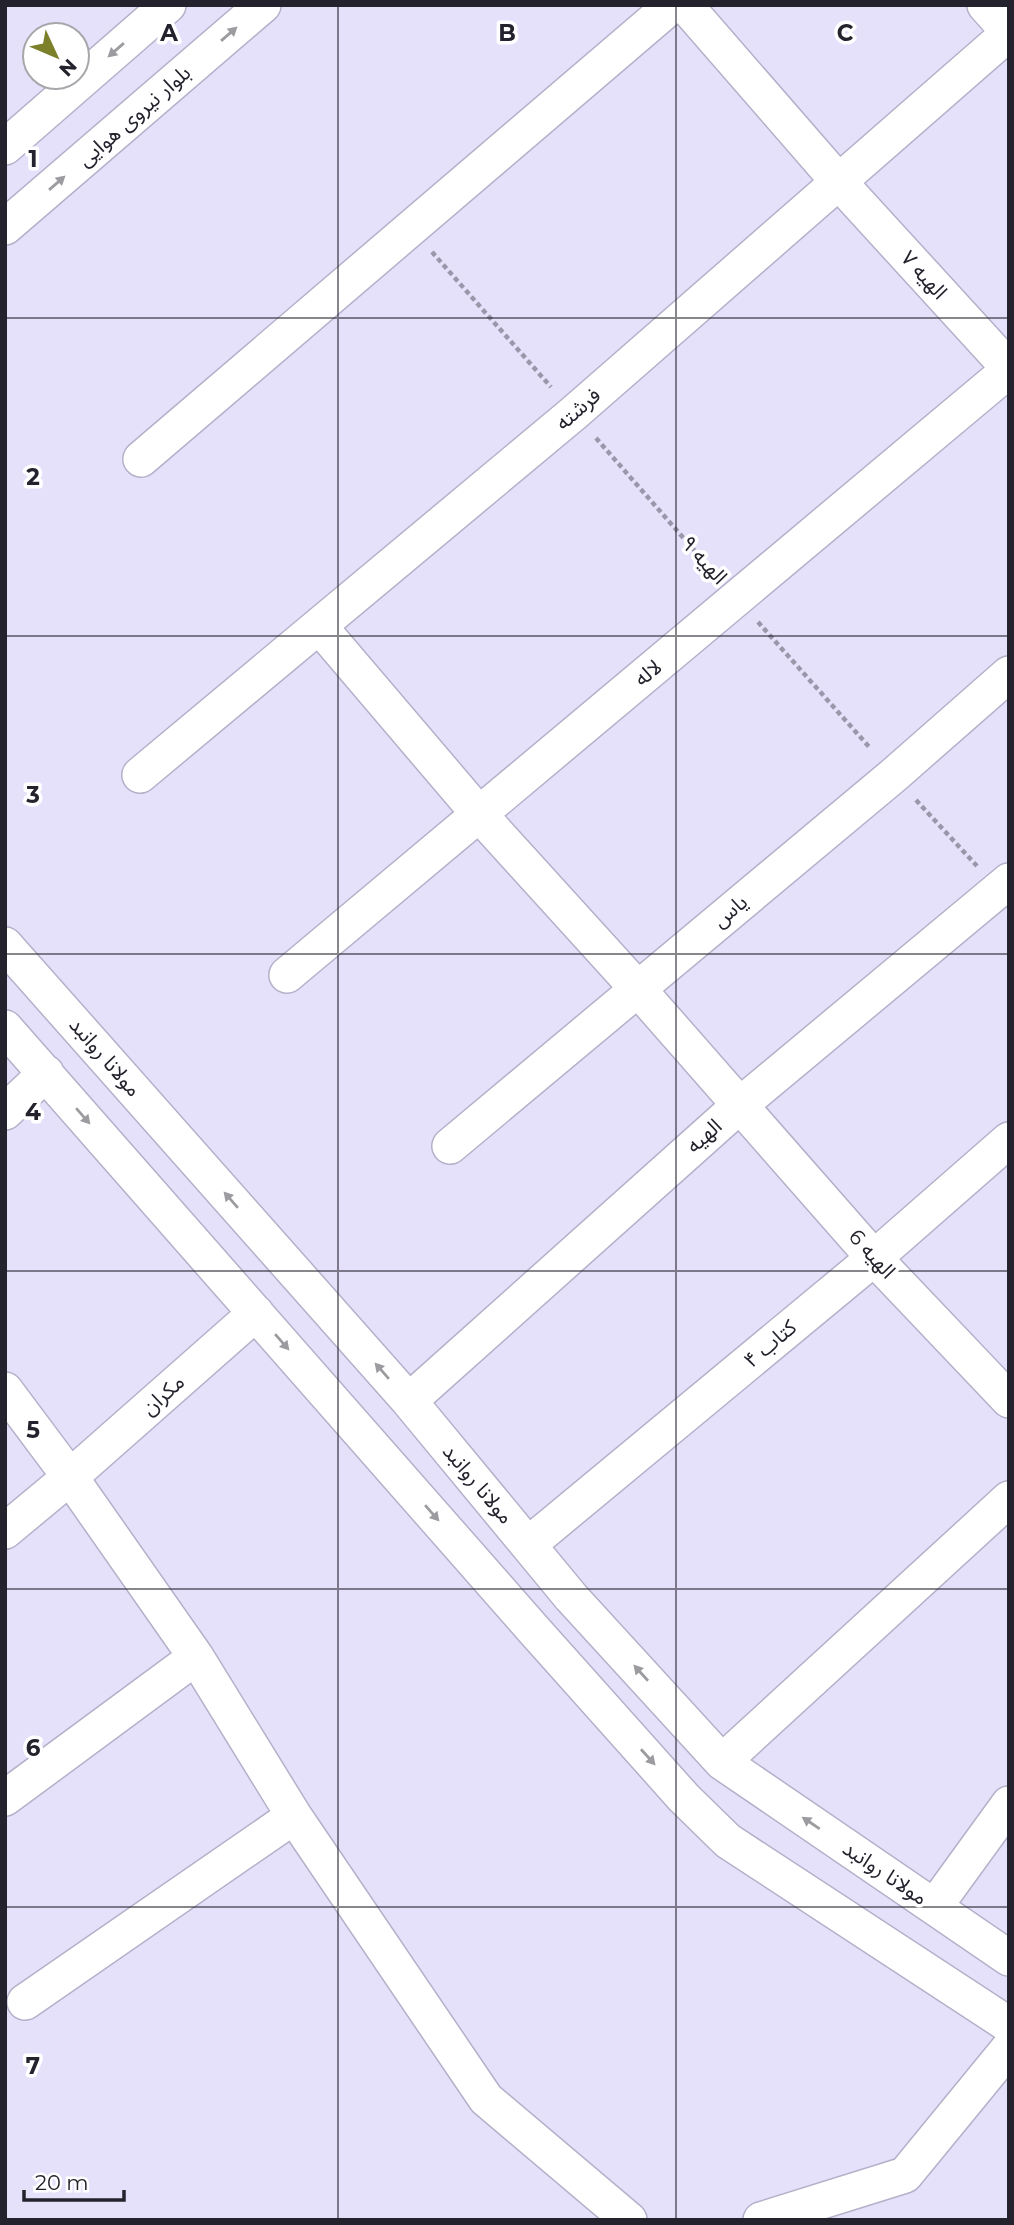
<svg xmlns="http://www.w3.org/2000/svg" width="1014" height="2225" font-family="Montserrat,'Noto Sans Arabic',sans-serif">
  <rect width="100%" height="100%" fill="#e6e1fb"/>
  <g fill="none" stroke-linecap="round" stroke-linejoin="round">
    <defs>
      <path id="minor" d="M 685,5 L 838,181 L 1009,368
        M 985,5 L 1009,32
        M 5,147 L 168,5
        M 5,227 L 263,5
        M 141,459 L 672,5
        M 319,626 L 479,814 L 637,988 L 874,1258 L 1009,1400
        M 140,775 L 574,413 L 1009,33
        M 5,945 L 409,1401 L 571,1597 L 722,1762 L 1009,1958
        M 287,975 L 1009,370
        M 5,1028 L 533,1629 L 684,1798 L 728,1841 L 1009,2025
        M 5,1112 L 46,1073
        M 450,1146 L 894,775 L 1009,674
        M 5,1390 L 70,1477 L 196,1657 L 294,1816 L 486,2099 L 629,2220
        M 409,1401 L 740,1105 L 1009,881
        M 5,1531 L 70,1477 L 256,1313
        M 529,1544 L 874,1258 L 1009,1140
        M 722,1762 L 1009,1499
        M 5,1798 L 196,1657
        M 935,1906 L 1009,1804
        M 25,2002 L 294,1816
        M 761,2220 L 905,2175 L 1009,2048"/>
    </defs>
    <use href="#minor" stroke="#b5b0c9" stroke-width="38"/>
    <path stroke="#9b97ab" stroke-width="4.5" stroke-dasharray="5 3.5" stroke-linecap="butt" d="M 432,252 L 551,387
      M 596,438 L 715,574
      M 758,622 L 871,749
      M 916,800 L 977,866"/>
    <use href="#minor" stroke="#fff" stroke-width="35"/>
  </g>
  <defs><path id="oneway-solid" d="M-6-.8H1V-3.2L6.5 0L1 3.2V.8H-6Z" transform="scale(1.75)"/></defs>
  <g fill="#9c9ca0">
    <use href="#oneway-solid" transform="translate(229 34) rotate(-41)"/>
    <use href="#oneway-solid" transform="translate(116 50) rotate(139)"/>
    <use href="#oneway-solid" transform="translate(57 183) rotate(-41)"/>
    <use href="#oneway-solid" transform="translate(83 1116) rotate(49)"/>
    <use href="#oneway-solid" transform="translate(231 1200) rotate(-131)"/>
    <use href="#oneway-solid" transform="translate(282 1342) rotate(49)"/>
    <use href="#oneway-solid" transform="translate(382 1371) rotate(-131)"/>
    <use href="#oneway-solid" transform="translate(432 1513) rotate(49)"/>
    <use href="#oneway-solid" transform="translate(641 1673) rotate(-132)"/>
    <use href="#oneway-solid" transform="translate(648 1757) rotate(48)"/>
    <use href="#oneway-solid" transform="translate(811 1823) rotate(-146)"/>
  </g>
  <path fill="none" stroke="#24222c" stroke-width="2" stroke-opacity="0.55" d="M 338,5 L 338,2220M 676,5 L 676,2220M 5,318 L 1009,318M 5,636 L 1009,636M 5,954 L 1009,954M 5,1271 L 1009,1271M 5,1589 L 1009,1589M 5,1907 L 1009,1907"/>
  <g text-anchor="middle" stroke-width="7" stroke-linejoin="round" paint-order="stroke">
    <g font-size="21" fill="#24222c" stroke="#fff">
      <text transform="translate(134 116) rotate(-41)" y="7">بلوار نیروی هوایی</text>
      <text transform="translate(924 275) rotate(48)" y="7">الهیه ۷</text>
      <text transform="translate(578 409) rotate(-41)" y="7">فرشته</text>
      <text transform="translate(704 560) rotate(48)" y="7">الهیه ۹</text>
      <text transform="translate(648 673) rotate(-40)" y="7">لاله</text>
      <text transform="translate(730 911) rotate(-40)" y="7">یاس</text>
      <text transform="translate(105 1057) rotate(49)" y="7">مولانا روانبد</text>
      <text transform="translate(704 1136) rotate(-42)" y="7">الهیه</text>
      <text transform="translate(872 1254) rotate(48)" y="7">الهیه 6</text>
      <text transform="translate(770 1344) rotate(-40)" y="7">کتاب ۴</text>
      <text transform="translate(163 1395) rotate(-42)" y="7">مکران</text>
      <text transform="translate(478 1484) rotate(50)" y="7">مولانا روانبد</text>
      <text transform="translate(885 1873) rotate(34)" y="7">مولانا روانبد</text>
    </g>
  </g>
  <g font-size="23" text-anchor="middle" font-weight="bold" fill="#24222c" stroke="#fff" stroke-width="7" stroke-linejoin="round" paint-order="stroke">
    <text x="169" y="41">A</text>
    <text x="507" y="41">B</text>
    <text x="845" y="41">C</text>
    <text x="33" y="167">1</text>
    <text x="33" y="485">2</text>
    <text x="33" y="803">3</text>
    <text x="33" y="1120">4</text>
    <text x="33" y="1438">5</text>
    <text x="33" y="1756">6</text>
    <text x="33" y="2074">7</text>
  </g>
  <rect width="1014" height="2225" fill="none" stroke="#24222c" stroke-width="14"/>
  <g transform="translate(56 56) rotate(134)"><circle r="33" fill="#ffffff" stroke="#a7a7ab" stroke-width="2"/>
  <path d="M0-5L12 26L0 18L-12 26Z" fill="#7c802b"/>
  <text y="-10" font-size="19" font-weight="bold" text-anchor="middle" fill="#24222c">N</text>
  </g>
  <path d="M24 2190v10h100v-10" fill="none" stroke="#24222c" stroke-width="3.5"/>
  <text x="35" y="2190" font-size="21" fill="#24222c" stroke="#ffffff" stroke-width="5" paint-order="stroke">20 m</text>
</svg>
